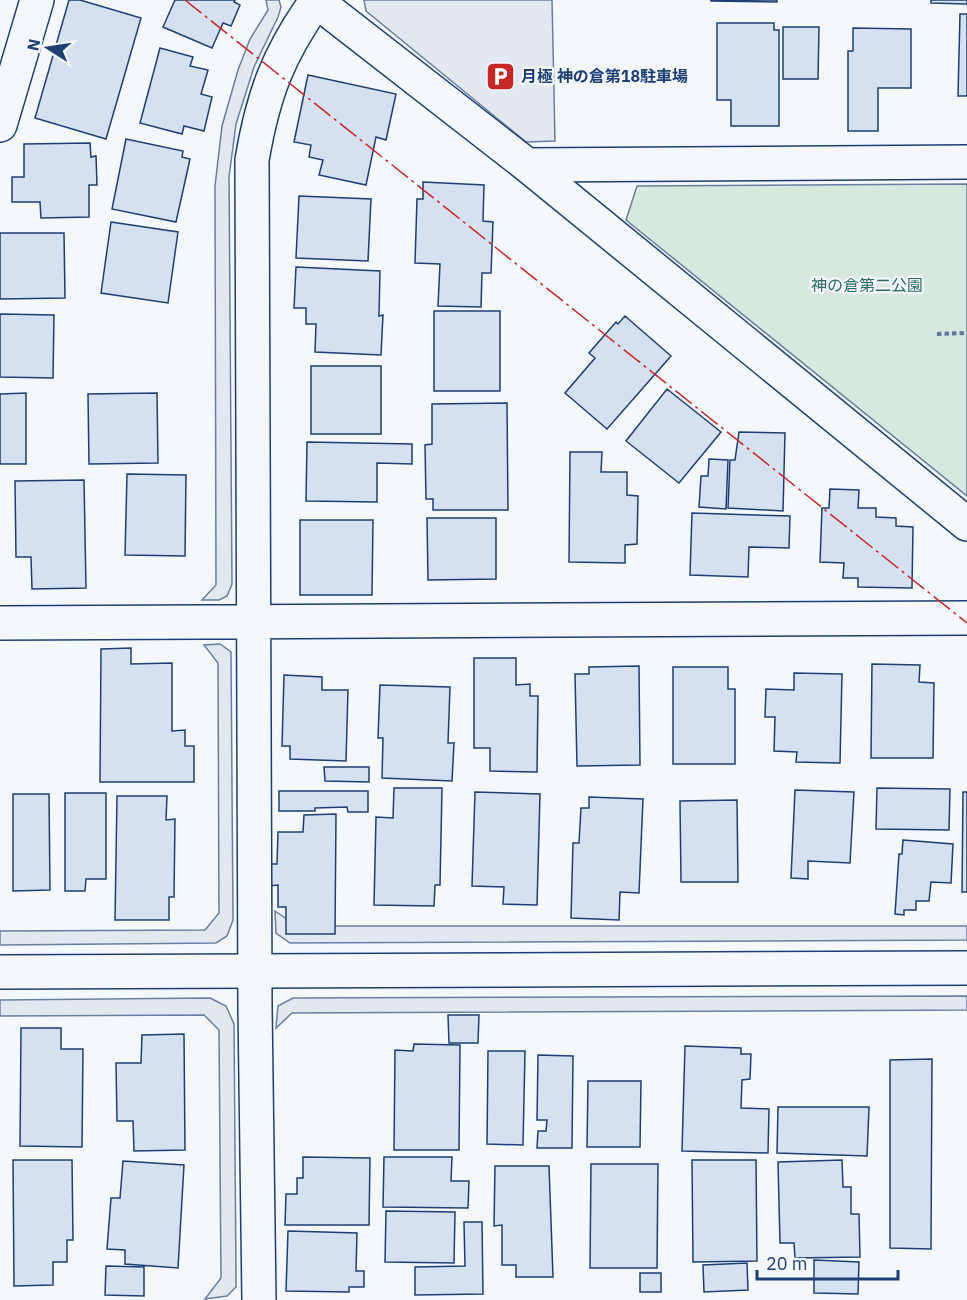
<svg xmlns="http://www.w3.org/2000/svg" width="967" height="1300" font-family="'IBM Plex Sans','Noto Sans JP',sans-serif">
  <rect width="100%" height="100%" fill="#f4f7fb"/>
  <path fill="#d7e8df" stroke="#687fa3" stroke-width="1.5" d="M 967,184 L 967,496 L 626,220 L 637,186 Z"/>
  <path fill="#e3e8f0" stroke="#687fa3" stroke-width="1.5" d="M 266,0 L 279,0 L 281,7 L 278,17 L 254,67 L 236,124 L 229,177 L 232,584 L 227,596 L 219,600 L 202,600 L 216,585 L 215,186 L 222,126 L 238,70 L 250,39 L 268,10 Z
    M 364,0 L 552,0 L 555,141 L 526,142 L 366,11 Z
    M 220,644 L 231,652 L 233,920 L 227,936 L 216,943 L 0,945 L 0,931 L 205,930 L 219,913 L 218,663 L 204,645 Z
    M 275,911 L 297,926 L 967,926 L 967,940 L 290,943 L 276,933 Z
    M 967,996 L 967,1010 L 292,1013 L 276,1028 L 278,1006 L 293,998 Z
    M 210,998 L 226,1006 L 234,1024 L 236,1278 L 236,1287 L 227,1296 L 205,1299 L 221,1278 L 219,1030 L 204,1015 L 0,1016 L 0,1000 Z"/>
  <path fill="#d5e0f0" stroke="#1d3f73" stroke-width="1.5" d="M 69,0 L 80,0 L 141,18 L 106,139 L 35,118 Z
    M 175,0 L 235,0 L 234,2 L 240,5 L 231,26 L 223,23 L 212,48 L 163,27 Z
    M 711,0 L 777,0 L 777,2 L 711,1 Z
    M 931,0 L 967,0 L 967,4 L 931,3 Z
    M 960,14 L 967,14 L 967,96 L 958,96 Z
    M 717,23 L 774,23 L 774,30 L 779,30 L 779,126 L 731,126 L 731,100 L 717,100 Z
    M 783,27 L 819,27 L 818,79 L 783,79 Z
    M 853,28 L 911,29 L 911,88 L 878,88 L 878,131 L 848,131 L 848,51 L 853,51 Z
    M 160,48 L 193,57 L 190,66 L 208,70 L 201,94 L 212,97 L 204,131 L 184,126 L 182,134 L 140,123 Z
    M 308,75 L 396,94 L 386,140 L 376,137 L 366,185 L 319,175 L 323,160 L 309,157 L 311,145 L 294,142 Z
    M 126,139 L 183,151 L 182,157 L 190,159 L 176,222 L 112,209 Z
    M 90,143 L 91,157 L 96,156 L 97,185 L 89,185 L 89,217 L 41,218 L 40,202 L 12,202 L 12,177 L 24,177 L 24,144 Z
    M 423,182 L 484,185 L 483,221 L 493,222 L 491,273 L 482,273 L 481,307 L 438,306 L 440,264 L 415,263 L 417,199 L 423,199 Z
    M 299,196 L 371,199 L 368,261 L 296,258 Z
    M 111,222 L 178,232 L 168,303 L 101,293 Z
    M 0,233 L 64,233 L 65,298 L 0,299 Z
    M 296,267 L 380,271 L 379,316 L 383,315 L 381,355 L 315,352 L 316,324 L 306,324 L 306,308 L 294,308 Z
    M 434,311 L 500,311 L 500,391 L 434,391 Z
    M 0,314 L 54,315 L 53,378 L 0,377 Z
    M 625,316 L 671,356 L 607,429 L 565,393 L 595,358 L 589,353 L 616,322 L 618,324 Z
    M 311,366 L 381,366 L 381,434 L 311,434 Z
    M 667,389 L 721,432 L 679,483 L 626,441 Z
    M 26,393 L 26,464 L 0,464 L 0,394 Z
    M 157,393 L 158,463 L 89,464 L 88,394 Z
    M 507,403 L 508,510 L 433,510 L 433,499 L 426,499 L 425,445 L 432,444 L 432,404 Z
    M 739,432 L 785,433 L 783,511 L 728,508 L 730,460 L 735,460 Z
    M 307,442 L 412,444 L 412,464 L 377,463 L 377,502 L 306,501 Z
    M 570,452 L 602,452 L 601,472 L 627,472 L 627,495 L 638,496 L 637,544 L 625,545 L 625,563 L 569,562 Z
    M 709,459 L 728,460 L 726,509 L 699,507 L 701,476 L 708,476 Z
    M 127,474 L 186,475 L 185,556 L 125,555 Z
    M 84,480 L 86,588 L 32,589 L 31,557 L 16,557 L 15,481 Z
    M 830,489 L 859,490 L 858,508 L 876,508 L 876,517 L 896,518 L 896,526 L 913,527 L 912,588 L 858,587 L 858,578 L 843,578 L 844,563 L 820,562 L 822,508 L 829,508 Z
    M 692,513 L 790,516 L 789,548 L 749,547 L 748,577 L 690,575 Z
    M 427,518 L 496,518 L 496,579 L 428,580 Z
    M 300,520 L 373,520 L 372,595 L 300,595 Z
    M 131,648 L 131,664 L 172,663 L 172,731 L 185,730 L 185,746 L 194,746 L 194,782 L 100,782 L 101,649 Z
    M 474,658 L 516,658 L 516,685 L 530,684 L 530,696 L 538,696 L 537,772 L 490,771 L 490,748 L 474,748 Z
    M 872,664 L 920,665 L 919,682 L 934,683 L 933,758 L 871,758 Z
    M 639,666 L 640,765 L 577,766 L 575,674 L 589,674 L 589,667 Z
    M 673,667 L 728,667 L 728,689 L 735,689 L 735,764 L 673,764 Z
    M 794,673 L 842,674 L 840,763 L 796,762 L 797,752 L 774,751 L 775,717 L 765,717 L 766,689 L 794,690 Z
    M 284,675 L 322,677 L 322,690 L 348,690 L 346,761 L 290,759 L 290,746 L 282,746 Z
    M 380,685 L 450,687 L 448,743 L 454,743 L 452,781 L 382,778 L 383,738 L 378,738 Z
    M 324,767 L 369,767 L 369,782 L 325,781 Z
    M 394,788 L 442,788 L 440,885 L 435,885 L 434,906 L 374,905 L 376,817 L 393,818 Z
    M 877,788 L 950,789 L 949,830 L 876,829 Z
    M 795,790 L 854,792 L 850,863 L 808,861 L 808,879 L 791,878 Z
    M 279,791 L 368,791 L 368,812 L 348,812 L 347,807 L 315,808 L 315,811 L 279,811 Z
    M 475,792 L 540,794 L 537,905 L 503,904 L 504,887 L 472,886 Z
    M 963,792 L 967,792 L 967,892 L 962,892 Z
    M 65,793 L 106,793 L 106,879 L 86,879 L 85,891 L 65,891 Z
    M 13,794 L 49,794 L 50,890 L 13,891 Z
    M 117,796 L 167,796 L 166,820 L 175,819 L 174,897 L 169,897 L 169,920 L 115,920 Z
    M 589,797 L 643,799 L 639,893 L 620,892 L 619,920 L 571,918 L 573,843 L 579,843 L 581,808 L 589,808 Z
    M 737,800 L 738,882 L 681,882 L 680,801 Z
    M 336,814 L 335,934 L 286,934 L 286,907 L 278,907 L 278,885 L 269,886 L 270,864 L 277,864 L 278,832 L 303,832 L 304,815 Z
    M 903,840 L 953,844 L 951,883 L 931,882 L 929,901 L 916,901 L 916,910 L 904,910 L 904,915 L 895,914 L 899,854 L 902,854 Z
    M 448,1015 L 479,1015 L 478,1043 L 449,1043 Z
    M 21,1028 L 61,1028 L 61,1049 L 83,1049 L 82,1147 L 20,1146 Z
    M 184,1034 L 185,1150 L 134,1151 L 133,1121 L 117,1121 L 116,1063 L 141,1063 L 142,1035 Z
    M 414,1044 L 460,1045 L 459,1150 L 394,1150 L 395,1050 L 413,1051 Z
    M 685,1046 L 741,1048 L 741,1054 L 751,1054 L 750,1079 L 742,1080 L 741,1108 L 769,1109 L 768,1153 L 682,1151 Z
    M 488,1051 L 525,1051 L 523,1145 L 487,1144 Z
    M 538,1055 L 573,1056 L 572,1148 L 537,1148 L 538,1131 L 546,1131 L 547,1120 L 537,1120 Z
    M 932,1059 L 931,1249 L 890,1248 L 890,1060 Z
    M 588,1081 L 641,1081 L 640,1147 L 587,1147 Z
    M 778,1107 L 869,1107 L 867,1156 L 777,1153 Z
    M 303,1157 L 370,1158 L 369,1225 L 285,1225 L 286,1194 L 297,1194 L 297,1178 L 303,1178 Z
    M 384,1157 L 452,1157 L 451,1181 L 469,1181 L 468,1208 L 383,1207 Z
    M 13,1160 L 72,1160 L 73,1240 L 67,1240 L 67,1262 L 53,1262 L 53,1285 L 14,1286 Z
    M 692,1160 L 756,1160 L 757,1261 L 693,1262 Z
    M 842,1160 L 843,1187 L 851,1187 L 851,1214 L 859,1214 L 860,1257 L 795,1258 L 794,1243 L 780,1243 L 778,1162 Z
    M 123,1161 L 184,1165 L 178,1268 L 125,1264 L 125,1250 L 107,1249 L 111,1198 L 120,1198 Z
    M 591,1164 L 658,1164 L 657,1268 L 590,1268 Z
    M 495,1166 L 549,1166 L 553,1277 L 516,1277 L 516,1265 L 502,1265 L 502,1225 L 494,1226 Z
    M 386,1211 L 455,1212 L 454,1263 L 385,1262 Z
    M 464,1222 L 482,1222 L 483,1294 L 415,1295 L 415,1267 L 465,1266 Z
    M 288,1231 L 357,1233 L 356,1271 L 364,1271 L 364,1287 L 349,1287 L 349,1292 L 286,1291 Z
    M 814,1260 L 859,1262 L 858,1294 L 814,1293 Z
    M 747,1263 L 748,1290 L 704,1292 L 703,1265 Z
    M 106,1266 L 144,1267 L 144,1296 L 105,1295 Z
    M 640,1273 L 661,1273 L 661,1292 L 640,1292 Z"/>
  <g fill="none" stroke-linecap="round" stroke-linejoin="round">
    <defs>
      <path id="street" d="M 315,0 L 527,165 L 967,524
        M 0,125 L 37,0
        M 527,165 L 967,162
        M 0,623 L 967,618
        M 259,1300 L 255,1007 L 252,160 C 263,95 278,54 317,0"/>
      <path id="secondary" d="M 0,972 L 967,968"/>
    </defs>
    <use href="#street" stroke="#1d3f73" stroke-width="36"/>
    <use href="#secondary" stroke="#1d3f73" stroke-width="36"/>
    <path stroke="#5e769c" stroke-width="4" stroke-dasharray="4.5 3" stroke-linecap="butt" d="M 937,334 L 966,333"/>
    <use href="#street" stroke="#f4f7fb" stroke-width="33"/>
    <use href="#secondary" stroke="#f4f7fb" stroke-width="33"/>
    <path stroke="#c62828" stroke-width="1.5" stroke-dasharray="21 4.5 3 4.5" stroke-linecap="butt" d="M 185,0 L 967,623"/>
  </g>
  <defs>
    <symbol id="parking-square" viewBox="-11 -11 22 22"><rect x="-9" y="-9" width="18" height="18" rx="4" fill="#c62828" stroke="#f4f7fb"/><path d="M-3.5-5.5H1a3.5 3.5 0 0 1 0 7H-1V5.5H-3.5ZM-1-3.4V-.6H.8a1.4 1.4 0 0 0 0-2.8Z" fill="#fff"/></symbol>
  </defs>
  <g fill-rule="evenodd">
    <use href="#parking-square" x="484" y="60" width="33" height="33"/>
  </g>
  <g text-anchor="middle" stroke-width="4.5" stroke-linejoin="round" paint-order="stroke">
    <g font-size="16" font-weight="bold" fill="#1d3f73" stroke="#f4f7fb" text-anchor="start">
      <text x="521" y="82">月極 神の倉第18駐車場</text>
    </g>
    <g font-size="16" fill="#2c6c60" stroke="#f4f7fb">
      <text x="867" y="291">神の倉第二公園</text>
    </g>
  </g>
  <g transform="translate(48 48) rotate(282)" stroke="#f4f7fb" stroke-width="4.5" paint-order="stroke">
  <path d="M0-4.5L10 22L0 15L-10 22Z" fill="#1d3f73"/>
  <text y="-9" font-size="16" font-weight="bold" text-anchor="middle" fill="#1d3f73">N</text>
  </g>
  <path d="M757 1270v9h141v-9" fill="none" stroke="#1d3f73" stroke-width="3"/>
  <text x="766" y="1270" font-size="18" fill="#1d3f73" stroke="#f4f7fb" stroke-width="4.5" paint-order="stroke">20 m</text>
</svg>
